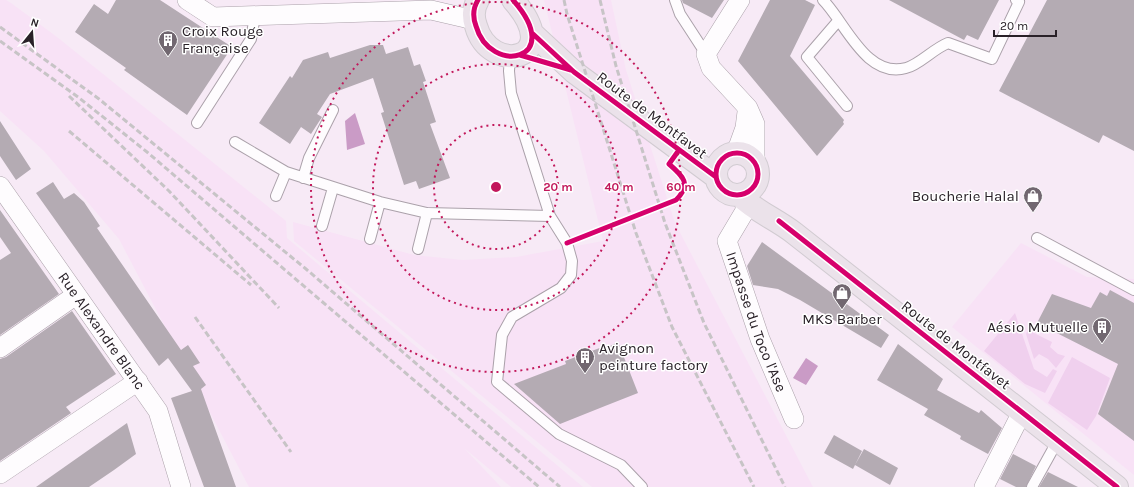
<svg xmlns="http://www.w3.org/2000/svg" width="1134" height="487" font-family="Karla,sans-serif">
  <rect width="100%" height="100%" fill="#f7eaf6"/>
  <path fill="#f8e2f6" d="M 0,0 L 6,0 L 11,3 L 57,37 L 286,221 L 287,238 L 583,487 L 511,487 L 464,448 L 501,487 L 249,487 L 119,239 L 44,151 L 0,111 Z
    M 544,0 L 611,0 L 626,70 L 675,223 L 813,487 L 592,487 L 294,241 L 293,222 L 414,255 L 463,260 L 516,257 L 603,241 Z
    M 1021,243 L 1087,277 L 1134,279 L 1134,475 L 952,327 Z"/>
  <path fill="#f0d0ee" d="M 1015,313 L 1034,369 L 1047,377 L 1053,369 L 1057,371 L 1045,393 L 1025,384 L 984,351 Z
    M 1028,330 L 1052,342 L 1050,347 L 1058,354 L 1065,356 L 1056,368 L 1048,359 L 1039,354 L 1034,359 L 1026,334 Z
    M 1072,357 L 1110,378 L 1096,416 L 1087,430 L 1048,403 Z"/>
  <path fill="#ca9bc6" d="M 355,113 L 365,144 L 347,150 L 345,121 Z
    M 806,358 L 818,366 L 806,385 L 793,378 Z"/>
  <path fill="#b4abb3" d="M 116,0 L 160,0 L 232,47 L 187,115 L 124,70 L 126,68 L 75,32 L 94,4 L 108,14 Z
    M 682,0 L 724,0 L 712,18 L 683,3 Z
    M 770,0 L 805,0 L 815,5 L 790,56 L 844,120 L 843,122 L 844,124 L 817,156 L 738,61 Z
    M 889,0 L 999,0 L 978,40 L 967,35 L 964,40 Z
    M 1047,0 L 1134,0 L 1134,151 L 1103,135 L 1099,143 L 999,91 Z
    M 370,45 L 383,45 L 386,54 L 408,47 L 414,66 L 420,64 L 426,81 L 423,82 L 436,122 L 430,124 L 450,178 L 419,189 L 416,181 L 404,185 L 381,113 L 384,112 L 373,78 L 330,94 L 317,114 L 322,117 L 311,134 L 301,127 L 290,144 L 259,123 L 290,76 L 292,78 L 303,60 L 328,52 L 330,58 Z
    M 0,121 L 31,169 L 16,180 L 0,156 Z
    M 53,182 L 64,199 L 74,193 L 84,202 L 100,226 L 97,228 L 181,350 L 188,345 L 200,363 L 193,366 L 206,385 L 201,389 L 236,487 L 204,487 L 171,398 L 192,391 L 168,358 L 159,366 L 36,193 Z
    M 0,210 L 59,294 L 0,335 L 0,260 L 11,253 L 0,237 Z
    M 762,242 L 889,335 L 881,348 L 800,300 L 778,289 L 753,285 L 747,266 Z
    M 1110,290 L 1134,303 L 1134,441 L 1098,414 L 1118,364 L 1037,323 L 1052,294 L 1091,308 L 1100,292 L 1107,296 Z
    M 72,311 L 116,374 L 66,407 L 71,413 L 0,461 L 0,359 L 6,357 Z
    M 618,342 L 638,393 L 605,406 L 560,424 L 514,384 L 566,364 L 565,361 L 605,346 L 606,348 Z
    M 898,344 L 943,379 L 937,390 L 979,413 L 981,410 L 1002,428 L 988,454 L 960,439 L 961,436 L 924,415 L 928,409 L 877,380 Z
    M 127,423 L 136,454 L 114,470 L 89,487 L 36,487 Z
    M 834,435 L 862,451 L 853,469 L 824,453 Z
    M 864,449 L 898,468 L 890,485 L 855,465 Z
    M 1013,454 L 1036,466 L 1026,487 L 1016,487 L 1000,479 Z
    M 1048,472 L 1078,487 L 1039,487 Z"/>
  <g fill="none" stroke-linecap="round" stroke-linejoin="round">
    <defs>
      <path id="service" d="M 675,0 L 680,14 L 706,54
        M 823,0 C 845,22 866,79 906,68 C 919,65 933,49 948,43 L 992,59 L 1019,2 L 1016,0
        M 838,21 L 807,57 L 847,106
        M 510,56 L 509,71 L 511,93 L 550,216 L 567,243 L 572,261 L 571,275 L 561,288 L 512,317 L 502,335 L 497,382 L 559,434 L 621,465 L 642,487
        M 197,123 L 251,39 L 255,16
        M 235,142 L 286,172 L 380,202 L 427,213 L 550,216
        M 303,178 L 309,158 L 333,110
        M 276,196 L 286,172
        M 322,226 L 333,188
        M 1037,238 L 1134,290
        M 370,239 L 380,202
        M 418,249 L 427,213
        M 1032,487 L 1058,440"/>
      <g id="minor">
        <path d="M 187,0 L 213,17 L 431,10 L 474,20"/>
        <path d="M 740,0 L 706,54 L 711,68 L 748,108 L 755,124 L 755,163"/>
        <path d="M 736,153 L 745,128 L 747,112"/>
        <path id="s1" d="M 0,186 L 158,411 L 181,487"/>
        <path id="s2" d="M 749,204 L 727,241 L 760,339 L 794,419"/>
        <path d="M 0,348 L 76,295"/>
        <path d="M 0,474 L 138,381"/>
        <path d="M 984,487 L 1022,412"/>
      </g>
      <path id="primary" d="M 478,0 C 473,8 473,18 476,26 C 490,76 567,61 513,0
        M 533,34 L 574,72 L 716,177
        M716 174a21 21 0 1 1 42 0a21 21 0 1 1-42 0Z
        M 739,195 C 755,211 776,219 794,233 L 1117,487"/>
    </defs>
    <use href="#service" stroke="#aba1aa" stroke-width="12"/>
    <use href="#minor" stroke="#aba1aa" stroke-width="20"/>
    <use href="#primary" stroke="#d1cbd1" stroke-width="24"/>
    <use href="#service" stroke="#fefcfe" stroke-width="10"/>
    <use href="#minor" stroke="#fefcfe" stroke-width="19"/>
    <use href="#primary" stroke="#ebe2ea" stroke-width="22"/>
    <path stroke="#c7c4c6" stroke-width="3" stroke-dasharray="6 3" stroke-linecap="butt" d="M 564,0 L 567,14 L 636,233 L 672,327 L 754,487
      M 600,0 L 616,66 L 665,223 L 704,323 L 785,487
      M 0,27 L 99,99 L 306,269 L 560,487
      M 0,41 L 78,97 L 147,152 L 539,487
      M 69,96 L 169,191 L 279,308
      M 69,131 L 251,285
      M 195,317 L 291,452"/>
    <defs>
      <path id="cycleway" d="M 478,0 C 473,8 473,18 476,26 C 490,76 567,61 513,0
        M 533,34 L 574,72 L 716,177
        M 520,55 L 571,70
        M716 174a21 21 0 1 1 42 0a21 21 0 1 1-42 0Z
        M 779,221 L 1117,487
        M 567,243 L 676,200 C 692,184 683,176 669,164 L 679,150"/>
    </defs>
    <use href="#cycleway" stroke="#fff" stroke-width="8"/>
    <use href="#cycleway" stroke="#d6006c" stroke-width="5"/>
  </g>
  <g fill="none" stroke="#c2185b" stroke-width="2" stroke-dasharray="2 4">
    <circle cx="496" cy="187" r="62"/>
    <circle cx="496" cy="187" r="123"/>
    <circle cx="496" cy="187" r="185"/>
  </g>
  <defs>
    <symbol id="building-pin" viewBox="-11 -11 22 30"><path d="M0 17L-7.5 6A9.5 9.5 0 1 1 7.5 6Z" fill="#716770" stroke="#fff"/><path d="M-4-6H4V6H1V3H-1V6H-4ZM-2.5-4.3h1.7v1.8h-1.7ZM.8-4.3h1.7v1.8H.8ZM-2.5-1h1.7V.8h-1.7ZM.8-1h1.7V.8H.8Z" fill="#fff"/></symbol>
    <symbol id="shop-pin" viewBox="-11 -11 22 30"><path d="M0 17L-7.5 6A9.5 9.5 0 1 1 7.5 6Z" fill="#716770" stroke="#fff"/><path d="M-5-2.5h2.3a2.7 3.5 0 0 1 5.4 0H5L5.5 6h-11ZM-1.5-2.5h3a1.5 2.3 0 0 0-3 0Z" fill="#fff"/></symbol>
  </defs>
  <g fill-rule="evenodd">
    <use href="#building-pin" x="157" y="29" width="22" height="30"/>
    <use href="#shop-pin" x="1022" y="185" width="22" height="30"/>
    <use href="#shop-pin" x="831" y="282" width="22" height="30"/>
    <use href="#building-pin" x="1091" y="316" width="22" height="30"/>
    <use href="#building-pin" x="574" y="346" width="22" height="30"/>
  </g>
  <g text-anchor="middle" stroke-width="3" stroke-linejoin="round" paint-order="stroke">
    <g font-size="15" fill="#292128" stroke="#fff" text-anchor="start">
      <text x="182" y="36">Croix Rouge<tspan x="182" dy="17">Française</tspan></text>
      <text x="1019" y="201" text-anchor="end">Boucherie Halal</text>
      <text x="842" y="324" text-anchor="middle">MKS Barber</text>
      <text x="1088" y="332" text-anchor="end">Aésio Mutuelle</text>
      <text x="599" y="353">Avignon<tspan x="599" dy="17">peinture factory</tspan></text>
    </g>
    <g font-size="15" fill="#292128" stroke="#fff">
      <text transform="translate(652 115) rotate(37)" y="5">Route de Montfavet</text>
      <text dy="5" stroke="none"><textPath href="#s2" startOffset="129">Impasse du Toco l'Ase</textPath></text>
      <text dy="5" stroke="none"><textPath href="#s1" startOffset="177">Rue Alexandre Blanc</textPath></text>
      <text transform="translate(956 345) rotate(38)" y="5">Route de Montfavet</text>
    </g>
  </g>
  <circle cx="496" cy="187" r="6" fill="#c2185b" stroke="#fff" stroke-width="2"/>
  <g font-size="12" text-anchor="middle" font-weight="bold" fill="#c2185b" stroke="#fff" stroke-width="3" stroke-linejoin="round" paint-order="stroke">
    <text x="558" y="191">20 m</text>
    <text x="619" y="191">40 m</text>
    <text x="681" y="191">60 m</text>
  </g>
  <g transform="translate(32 32) rotate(17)" stroke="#ffffff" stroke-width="3" paint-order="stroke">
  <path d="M0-3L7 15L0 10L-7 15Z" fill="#292128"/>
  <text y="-6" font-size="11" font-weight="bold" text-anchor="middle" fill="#292128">N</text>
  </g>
  <path d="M994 30v6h62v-6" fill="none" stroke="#292128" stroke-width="2"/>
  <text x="1000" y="30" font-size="12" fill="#292128" stroke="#ffffff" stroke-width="3" paint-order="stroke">20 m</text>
</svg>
